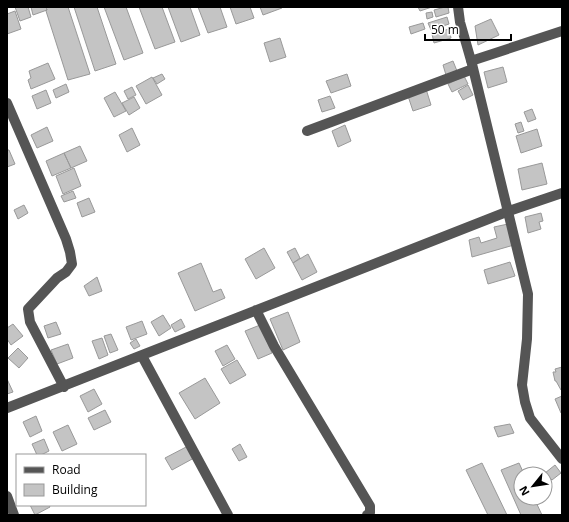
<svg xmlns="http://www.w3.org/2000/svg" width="569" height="522" font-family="'Open Sans',sans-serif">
  <rect width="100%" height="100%" fill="#fff"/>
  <path fill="#c4c4c4" stroke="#999" d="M 15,7 L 28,7 L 31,17 L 20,21 Z
    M 31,7 L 46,7 L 47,10 L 33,15 Z
    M 46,7 L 68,7 L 90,74 L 68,80 L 46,11 L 47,10 Z
    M 74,7 L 97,7 L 116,64 L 95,71 Z
    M 104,7 L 126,7 L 143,53 L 124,60 Z
    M 139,7 L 162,7 L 175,42 L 155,49 Z
    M 168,7 L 190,7 L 200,35 L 181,42 Z
    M 198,7 L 220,7 L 227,27 L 208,33 Z
    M 230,7 L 250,7 L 254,18 L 236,24 Z
    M 260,7 L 282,7 L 282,8 L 263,15 Z
    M 418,7 L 432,7 L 420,11 Z
    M 445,7 L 448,7 L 449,13 L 436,17 L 434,10 Z
    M 15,11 L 21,29 L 7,34 L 7,14 Z
    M 432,12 L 433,17 L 427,19 L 426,13 Z
    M 447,17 L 449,24 L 431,30 L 428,23 Z
    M 491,19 L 499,35 L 478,45 L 475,26 Z
    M 423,23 L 425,29 L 411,34 L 409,27 Z
    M 449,29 L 451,38 L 434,43 L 432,34 Z
    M 280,38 L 286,57 L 270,62 L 264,43 Z
    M 453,61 L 457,71 L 446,75 L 443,65 Z
    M 48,63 L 55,79 L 31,89 L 28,80 L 31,78 L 29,71 Z
    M 503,67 L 507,82 L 488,88 L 484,72 Z
    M 162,74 L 165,79 L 157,84 L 153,78 Z
    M 347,74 L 351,86 L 331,93 L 326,81 Z
    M 464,76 L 468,84 L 452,92 L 448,84 Z
    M 152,77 L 162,95 L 146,104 L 136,86 Z
    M 66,84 L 69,92 L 56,98 L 53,90 Z
    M 468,85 L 473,95 L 463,100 L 458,91 Z
    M 132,87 L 136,95 L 128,99 L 124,91 Z
    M 426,89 L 431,105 L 413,111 L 408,96 Z
    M 46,90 L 51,103 L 37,109 L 32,96 Z
    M 115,92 L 126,111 L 114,117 L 104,98 Z
    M 330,96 L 335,108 L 322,112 L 318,100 Z
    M 134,97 L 140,108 L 129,115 L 122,103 Z
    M 532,109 L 536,119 L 528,122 L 524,112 Z
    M 521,122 L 524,131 L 518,133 L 515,124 Z
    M 345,125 L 351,141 L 338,147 L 332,131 Z
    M 47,127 L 53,141 L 37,148 L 31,135 Z
    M 132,128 L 140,145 L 127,152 L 119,135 Z
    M 537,129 L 542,146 L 521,153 L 516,136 Z
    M 80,146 L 87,161 L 71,168 L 64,153 Z
    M 7,150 L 9,150 L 15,164 L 7,167 Z
    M 64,153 L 71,168 L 52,176 L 46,161 Z
    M 542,163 L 547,184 L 522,190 L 518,169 Z
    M 74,168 L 81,186 L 63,194 L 56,176 Z
    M 73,191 L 76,198 L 64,202 L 61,196 Z
    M 89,198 L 95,212 L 82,217 L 77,203 Z
    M 24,205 L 28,213 L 18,219 L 14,210 Z
    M 541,213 L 543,221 L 539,222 L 541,229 L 528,233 L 525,217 Z
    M 508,224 L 514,245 L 472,257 L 469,240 L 479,237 L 481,243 L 497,238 L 494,227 Z
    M 264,248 L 275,268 L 256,279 L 245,259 Z
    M 295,248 L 300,258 L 293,263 L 287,252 Z
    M 308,254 L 317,272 L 302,280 L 293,263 Z
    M 510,262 L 515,276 L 488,284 L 484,270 Z
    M 201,263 L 213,292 L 221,289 L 225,298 L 195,311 L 178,273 Z
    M 97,277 L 102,291 L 89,296 L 84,286 Z
    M 288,312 L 300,342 L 283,350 L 270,319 Z
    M 163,315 L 171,328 L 159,336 L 151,322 Z
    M 181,319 L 185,327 L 175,332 L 171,325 Z
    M 142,321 L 147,334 L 131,340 L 126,327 Z
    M 56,322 L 61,334 L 48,338 L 44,326 Z
    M 13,324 L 23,336 L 11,345 L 7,339 L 7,328 Z
    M 260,325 L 272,353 L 258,359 L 245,331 Z
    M 111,334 L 118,350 L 110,353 L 104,336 Z
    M 102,338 L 108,355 L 99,359 L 92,341 Z
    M 136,339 L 140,346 L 134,349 L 130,343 Z
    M 68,344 L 73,358 L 57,364 L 51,350 Z
    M 227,345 L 235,359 L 223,366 L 215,351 Z
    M 18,348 L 28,358 L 19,368 L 8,358 Z
    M 237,360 L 246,375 L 230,384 L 221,369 Z
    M 562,367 L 562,390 L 561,390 L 556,381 L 555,381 L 553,372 L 556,372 L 555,369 Z
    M 205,378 L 220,403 L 195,419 L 179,393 Z
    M 7,379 L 13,392 L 7,394 Z
    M 94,389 L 102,404 L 88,412 L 80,396 Z
    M 562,396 L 562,413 L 561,413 L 555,399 Z
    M 105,410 L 111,422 L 94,430 L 88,418 Z
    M 36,416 L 42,431 L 30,437 L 23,422 Z
    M 510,424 L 514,433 L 498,437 L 494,427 Z
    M 68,425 L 77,444 L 62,451 L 53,432 Z
    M 44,439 L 49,451 L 41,455 L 37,455 L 32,444 Z
    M 240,444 L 247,457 L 239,461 L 232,449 Z
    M 188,446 L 194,458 L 172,470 L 165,458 Z
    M 482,463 L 507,515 L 488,515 L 466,470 Z
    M 519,463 L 524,474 L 521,474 L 521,498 L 534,498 L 542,515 L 521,515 L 501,470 Z
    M 555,465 L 561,473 L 552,480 L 545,473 Z
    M 30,505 L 49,505 L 50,507 L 35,515 Z"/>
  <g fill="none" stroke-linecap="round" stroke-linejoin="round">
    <path stroke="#555" stroke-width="10" d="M 458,7 L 460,22 L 472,64 L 528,294 L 527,339 L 522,385 L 525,402 L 530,418 L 562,459
      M 471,61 L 562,31
      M 7,103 L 66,239 L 70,252 L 72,264 L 66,272 L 57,278 L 28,309 L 30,322 L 64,387
      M 307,131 L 473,69
      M 256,310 L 274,346 L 370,506 L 370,513 L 367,515
      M 142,356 L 228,515
      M 7,408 L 509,211 L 562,193
      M 7,496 L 14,515"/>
  </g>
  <rect width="569" height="522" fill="none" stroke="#000000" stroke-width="16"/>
  <rect x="16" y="454" width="130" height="52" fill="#ffffff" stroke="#999999"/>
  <rect x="24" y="467" width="20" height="6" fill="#555555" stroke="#999999"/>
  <text x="52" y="474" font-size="12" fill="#000000">Road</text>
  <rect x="24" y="484" width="20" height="12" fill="#c4c4c4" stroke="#999999"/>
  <text x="52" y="494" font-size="12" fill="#000000">Building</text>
  <g transform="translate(533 486) rotate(240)"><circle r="19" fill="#ffffff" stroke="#999999"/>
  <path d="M0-3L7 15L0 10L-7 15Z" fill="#000000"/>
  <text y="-6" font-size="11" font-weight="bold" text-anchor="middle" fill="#000000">N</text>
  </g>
  <path d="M425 34v6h86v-6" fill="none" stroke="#000000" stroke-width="2"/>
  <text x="431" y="34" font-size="12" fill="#000000" stroke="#ffffff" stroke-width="3" paint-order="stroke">50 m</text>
</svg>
